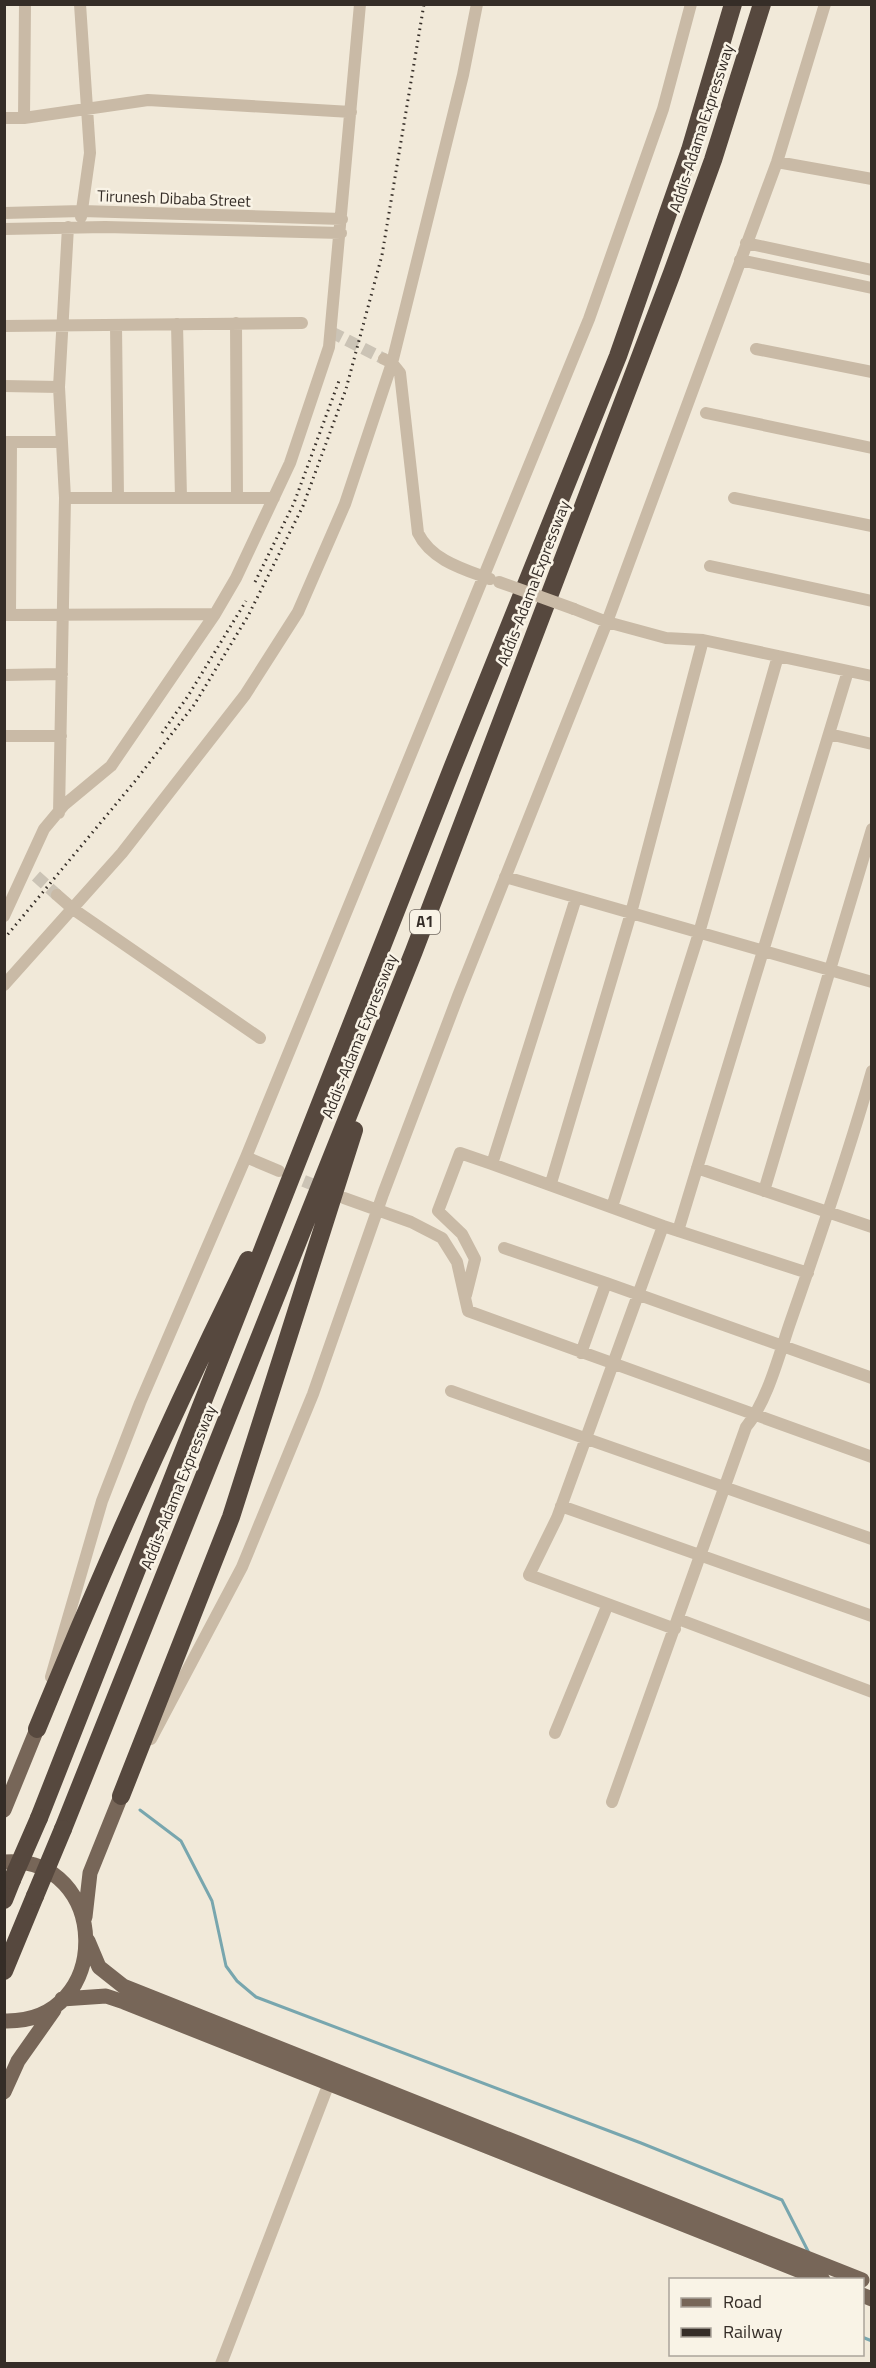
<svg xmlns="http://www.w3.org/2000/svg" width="876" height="2368" font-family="'Titillium Web',sans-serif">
  <rect width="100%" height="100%" fill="#f1e9d9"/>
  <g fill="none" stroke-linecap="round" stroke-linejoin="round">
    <path stroke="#78a6ae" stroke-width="3" d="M 140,1810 L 181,1841 L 212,1901 L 226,1966 L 237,1981 L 256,1997 L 641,2143 L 782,2200 L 809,2253
      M 862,2337 L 872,2341"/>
    <path stroke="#cbc3b5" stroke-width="12" stroke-dasharray="12 6" stroke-linecap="butt" d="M 331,332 L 384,359
      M 36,876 L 57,895
      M 287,1174 L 326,1190"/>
    <path stroke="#c9baa6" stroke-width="12" d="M 80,4 L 90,153 L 81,217
      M 4,118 L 24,118 L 148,100 L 351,112
      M 24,118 L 25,4
      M 777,162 L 872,179
      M 4,213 L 82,211 L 342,219
      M 4,229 L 105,227 L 341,233
      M 746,243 L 872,270
      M 740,260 L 872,288
      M 236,323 L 237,498
      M 177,324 L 181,498
      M 116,325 L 118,498
      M 4,326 L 302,323
      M 756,349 L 872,372
      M 384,359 L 392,363 L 400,373 L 418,533 C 431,560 463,569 490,579
      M 4,386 L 59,387
      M 706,413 L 872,448
      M 6,442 L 62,442
      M 65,498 L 274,498
      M 734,498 L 872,526
      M 710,566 L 872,601
      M 574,609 L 607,622 L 666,638 L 703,640 L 872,676
      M 4,615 L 215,614
      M 10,615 L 11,442
      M 4,675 L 62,674
      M 829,734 L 872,744
      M 4,736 L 61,736
      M 59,813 L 65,498 L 59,387 L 68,227
      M 505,877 L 872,982
      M 57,895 L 73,909 L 260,1038
      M 4,916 L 44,829 L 64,805 L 111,766 L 215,614 L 236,578 L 290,463 L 329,347 L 360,4
      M 4,985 L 122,853 L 245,695 L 298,612 L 345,504 L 392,363 L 463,75 L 477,4
      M 246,1157 L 279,1171
      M 492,1164 L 663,1226 L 808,1273
      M 697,1168 L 872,1227
      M 551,1183 L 631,913 L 703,640
      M 764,1191 L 872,829
      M 344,1198 L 411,1222 L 442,1238 L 457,1262 L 468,1311 L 872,1457
      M 612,1207 L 699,933 L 778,656
      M 663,1226 L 557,1518 L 529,1575 L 675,1629
      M 678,1231 L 848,671
      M 504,1248 L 606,1283 L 581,1353
      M 606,1283 L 872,1378
      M 466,1295 L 475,1259 L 462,1234 L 438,1211 L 460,1153 L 492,1164 L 576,898
      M 451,1391 L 872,1539
      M 561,1506 L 872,1616
      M 678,1619 L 872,1692
      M 51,1677 L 102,1501 L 140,1403 L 246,1157 L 589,319 L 663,109 L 691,4
      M 555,1733 L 608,1604
      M 151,1739 L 242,1567 L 313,1394 L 383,1194 L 458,996 L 607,622 L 777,162 L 825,4
      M 612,1802 L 746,1427 C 767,1402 779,1355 790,1323 C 819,1240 848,1156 872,1071
      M 221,2364 L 329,2083"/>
    <path stroke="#776658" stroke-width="15" d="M 4,1810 L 37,1729
      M 4,1862 C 110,1854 116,2024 4,2021
      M 85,1917 L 90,1873 L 121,1796
      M 88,1941 L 99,1967 L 123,1986 L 862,2280
      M 62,1999 L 106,1996 L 124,2002 L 823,2280
      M 4,2092 L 18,2061 L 54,2010
      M 862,2295 L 872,2299"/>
    <path stroke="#56483e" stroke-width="18" d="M 37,1729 C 102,1570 172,1414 248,1260
      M 121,1796 L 231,1517 L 354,1130
      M 39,1818 L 453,766 L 618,356 L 690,150 L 733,4
      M 63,1829 L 414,951 L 672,273 L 713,160 L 762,4
      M 4,1900 L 12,1880
      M 4,1971 L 35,1896"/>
    <path stroke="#352d27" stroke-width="3" stroke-dasharray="1.5 4.5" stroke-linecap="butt" d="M 255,582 L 294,503 L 340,378
      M 162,733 L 188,696 L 246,601
      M 4,939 L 136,780 L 194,705 L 248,616 L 303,506 L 346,389 L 382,255 L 424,4"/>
    <path stroke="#c9baa6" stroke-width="12" d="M 499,582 L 574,609"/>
    <path stroke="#56483e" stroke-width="18" d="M 12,1880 L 39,1818
      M 35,1896 L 63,1829"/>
  </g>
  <g text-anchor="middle" stroke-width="5" stroke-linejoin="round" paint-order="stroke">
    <rect fill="#f9f3e6" stroke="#706860" stroke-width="1.5" x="410" y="910" width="30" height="24" rx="4.5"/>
    <g font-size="15" font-weight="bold" fill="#352d27">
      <text x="425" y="927">A1</text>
    </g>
    <g font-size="16" fill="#352d27" stroke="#f9f3e6">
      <text transform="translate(701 128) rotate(-72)" y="6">Addis-Adama Expressway</text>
      <text transform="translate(174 198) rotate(2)" y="6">Tirunesh Dibaba Street</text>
      <text transform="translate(533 583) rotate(-69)" y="6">Addis-Adama Expressway</text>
      <text transform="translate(359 1036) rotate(-68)" y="6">Addis-Adama Expressway</text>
      <text transform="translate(178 1487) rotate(-68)" y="6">Addis-Adama Expressway</text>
    </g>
  </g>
  <rect width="876" height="2368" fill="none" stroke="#352d27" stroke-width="12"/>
  <rect x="669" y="2278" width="195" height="78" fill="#f9f3e6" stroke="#aba49a" stroke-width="1.5"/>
  <rect x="681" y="2298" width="30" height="9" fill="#776658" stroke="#aba49a" stroke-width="1.5"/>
  <text x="723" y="2308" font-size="18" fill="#352d27">Road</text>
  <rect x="681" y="2328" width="30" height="9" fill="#352d27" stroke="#aba49a" stroke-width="1.5"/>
  <text x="723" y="2338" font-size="18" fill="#352d27">Railway</text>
</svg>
